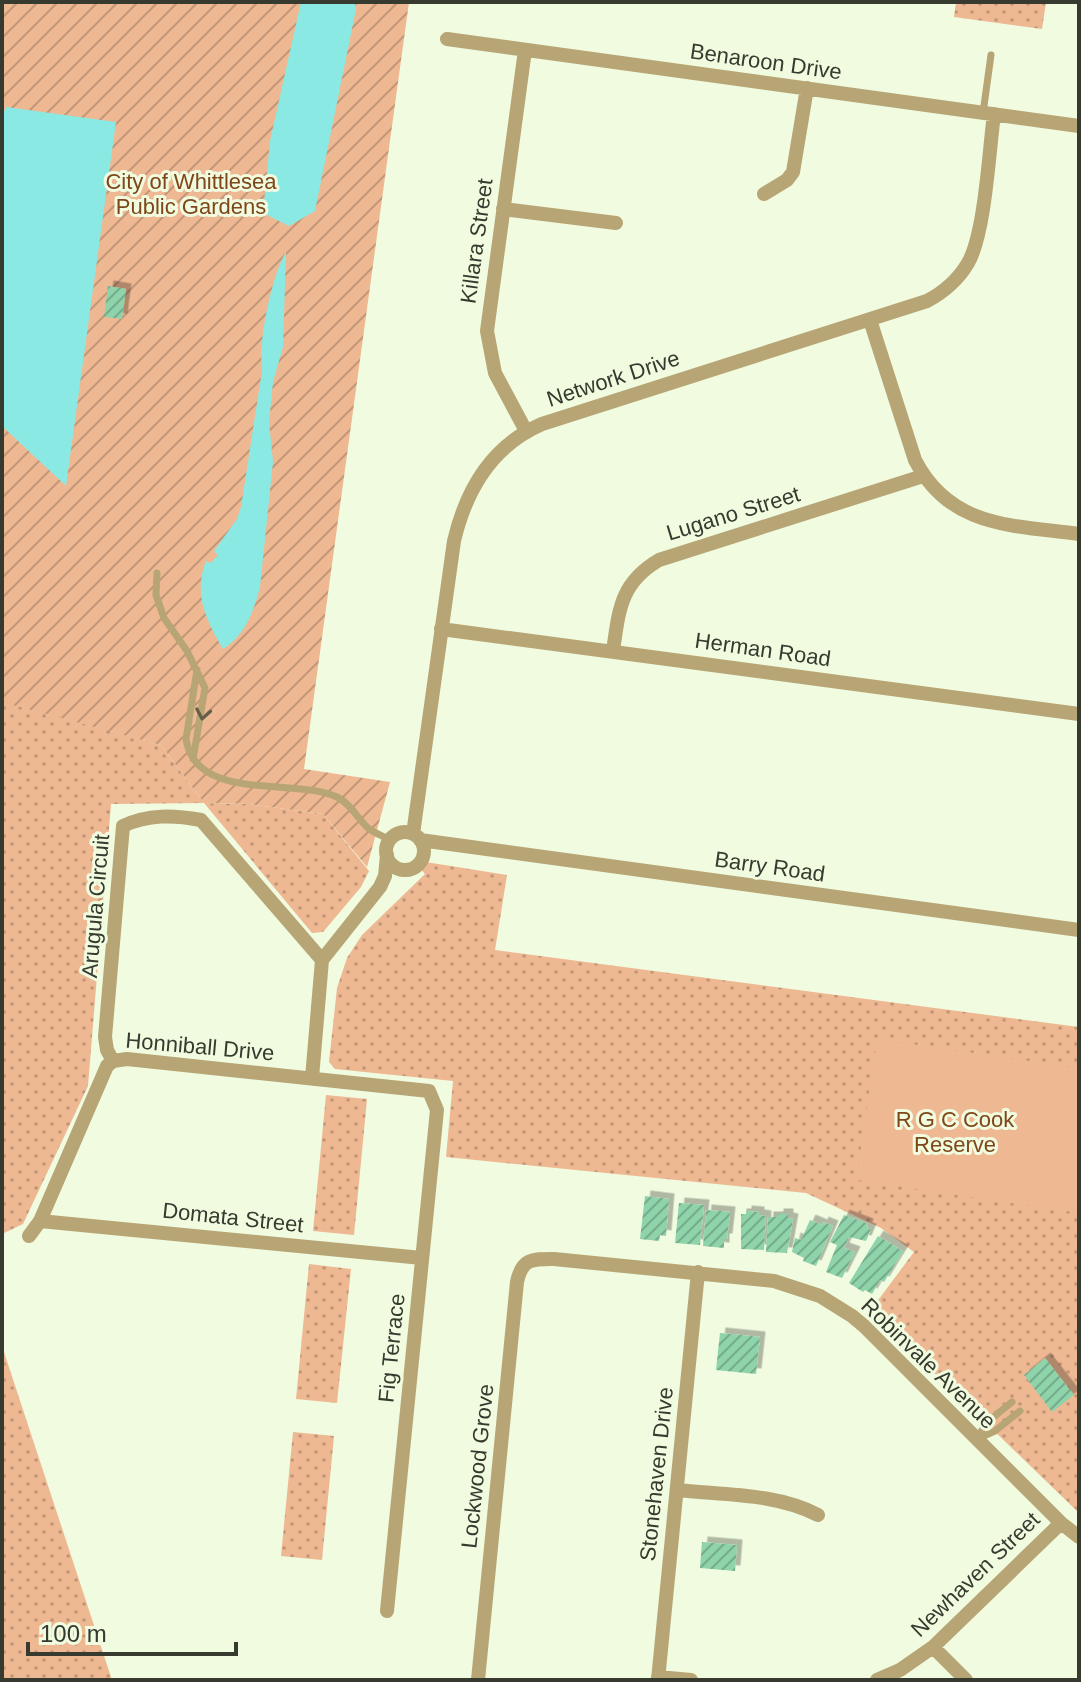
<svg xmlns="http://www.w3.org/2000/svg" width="1081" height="1682" font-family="Arial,sans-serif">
  <defs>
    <pattern id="grass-dots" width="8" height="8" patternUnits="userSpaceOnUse" patternTransform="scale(2)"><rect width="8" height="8" fill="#eeb892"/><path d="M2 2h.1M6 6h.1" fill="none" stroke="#c29778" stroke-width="1.8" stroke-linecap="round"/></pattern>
    <pattern id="garden-furrows" width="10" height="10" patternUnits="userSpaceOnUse" patternTransform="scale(2)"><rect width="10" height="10" fill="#eeb892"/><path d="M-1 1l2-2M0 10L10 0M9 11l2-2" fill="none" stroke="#c29778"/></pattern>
    <pattern id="building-hatch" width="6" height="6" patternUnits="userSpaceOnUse" patternTransform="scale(2)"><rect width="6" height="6" fill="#8ed3aa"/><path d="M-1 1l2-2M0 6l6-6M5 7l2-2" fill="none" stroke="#75ac8b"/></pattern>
    <filter id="shadow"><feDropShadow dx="5.5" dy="-5.5" stdDeviation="0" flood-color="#0004"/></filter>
  </defs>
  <rect width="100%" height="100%" fill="#f0fbdf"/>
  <path fill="url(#grass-dots)" d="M 956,2 L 1046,2 L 1042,29 L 954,17 Z
    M 2,700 L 161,745 L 204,803 L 249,804 L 323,814 L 369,871 L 361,887 L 323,932 L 312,933 L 204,803 L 111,804 L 88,1086 L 23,1224 L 2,1234 Z
    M 413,860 L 507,875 L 495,950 L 1079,1027 L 1079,1513 L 870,1311 L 914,1252 L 881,1228 L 806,1193 L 446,1157 L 453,1081 L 335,1069 L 329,1062 L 337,988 L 347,958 L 362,935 L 425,874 Z
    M 326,1095 L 367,1099 L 354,1235 L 313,1231 Z
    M 309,1264 L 351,1269 L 337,1403 L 296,1399 Z
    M 2,1346 L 112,1680 L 2,1680 Z
    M 293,1432 L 334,1436 L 322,1560 L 281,1556 Z"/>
  <path fill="url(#garden-furrows)" d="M 2,2 L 409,2 L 304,769 L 390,782 L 367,867 L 323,814 L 249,804 L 204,803 L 161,745 L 2,702 Z"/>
  <path fill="#eeb892" d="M 877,1039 L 1079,1068 L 1079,1213 L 856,1180 Z"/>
  <path fill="#8be9e4" d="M 301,2 L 355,2 L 356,9 L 315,211 L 289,226 L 263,213 L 270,141 Z
    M 6,107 L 116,122 L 66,486 L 2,426 L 2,116 Z
    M 286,252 L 283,347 L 273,382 L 269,422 L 273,462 L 260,587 C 254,611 245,636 223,649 C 206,620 193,594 206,561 L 211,563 L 218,555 L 214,551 L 237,519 L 241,507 L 262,371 C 258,342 271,277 286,252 Z"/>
  <path fill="url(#building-hatch)" filter="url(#shadow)" d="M 108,286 L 126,289 L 122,319 L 104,317 Z
    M 645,1196 L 669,1199 L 666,1236 L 660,1235 L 659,1241 L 640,1239 Z
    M 679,1203 L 704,1205 L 700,1245 L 675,1243 Z
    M 706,1210 L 730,1212 L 727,1239 L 724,1239 L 724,1248 L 703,1246 Z
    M 746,1211 L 759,1212 L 759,1215 L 766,1216 L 764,1250 L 741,1249 L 741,1214 L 746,1214 Z
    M 778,1214 L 788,1214 L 788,1218 L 793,1219 L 787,1253 L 766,1252 L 768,1217 L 778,1217 Z
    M 844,1215 L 868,1224 L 867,1228 L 871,1229 L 866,1241 L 849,1237 L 844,1248 L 855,1252 L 842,1278 L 826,1272 L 837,1245 L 830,1242 Z
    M 810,1220 L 822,1225 L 823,1222 L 833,1226 L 816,1266 L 803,1261 L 804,1258 L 792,1252 L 795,1238 L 801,1240 Z
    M 878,1236 L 903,1251 L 884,1282 L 880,1280 L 872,1294 L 865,1290 L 863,1292 L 849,1283 Z
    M 720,1333 L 760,1337 L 756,1374 L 716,1370 Z
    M 1045,1358 L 1074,1395 L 1052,1412 L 1024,1375 Z
    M 702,1542 L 737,1545 L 735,1571 L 700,1568 Z"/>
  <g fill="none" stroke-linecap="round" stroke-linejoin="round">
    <path stroke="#b7a575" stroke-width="7" d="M 983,113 L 991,55
      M 157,573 L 156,595 L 164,618 L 187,651 L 205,688 L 193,759
      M 197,670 L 186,739 C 196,803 294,777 337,797 C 351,804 357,818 368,828 C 374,833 383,836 390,840
      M 978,1437 L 986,1423 L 1012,1402
      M 977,1439 L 995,1431 L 1020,1411"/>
    <path stroke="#b7a575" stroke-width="14" d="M 447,39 L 1079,126
      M 525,50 L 487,331 L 495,373 L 526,431
      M 764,194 L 787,180 L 793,172 L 807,88
      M 503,209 L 616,223
      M 870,320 L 915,460 C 950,528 1012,525 1079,534
      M 441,629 L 1079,714
      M 613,651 C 619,610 620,583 659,560 L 923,476
      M386 851a19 19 0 1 1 38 0a19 19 0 1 1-38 0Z
      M 413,834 L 454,541 C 466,490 491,446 542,424 L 927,301 C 944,292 958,280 968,263 C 985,234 989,151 994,114
      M 420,840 L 1079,930
      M 113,1061 L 107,1050 L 105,1037 L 123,826 C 148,814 174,815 201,820 L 322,960
      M 312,1078 L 322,960 L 380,887 L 385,876 L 387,855
      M 40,1221 L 422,1258
      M 29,1236 L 40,1221 L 107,1066 L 113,1061 L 127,1059 L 429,1091 L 437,1110 L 387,1611
      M 677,1490 C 723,1495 776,1493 818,1515
      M 933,1647 L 966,1680
      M 658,1677 L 691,1680
      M 478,1680 L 517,1282 C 522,1258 533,1259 554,1259 L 774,1281 L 820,1296 L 852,1316 L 864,1326 L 1061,1523 L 1079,1537
      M 658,1680 L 698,1272
      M 877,1680 L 900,1670 L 933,1647 L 1061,1523"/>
  </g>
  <defs><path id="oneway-chevron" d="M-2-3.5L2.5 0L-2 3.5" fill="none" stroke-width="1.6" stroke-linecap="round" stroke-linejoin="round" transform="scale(2)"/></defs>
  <use stroke="#635f48" href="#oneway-chevron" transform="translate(203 714) rotate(100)"/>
  <g text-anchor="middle" stroke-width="6" stroke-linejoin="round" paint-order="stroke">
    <g font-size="22" fill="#363a2f" stroke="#f0fbdf">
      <text transform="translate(766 61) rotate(8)" y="8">Benaroon Drive</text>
      <text transform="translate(476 241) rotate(-82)" y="8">Killara Street</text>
      <text transform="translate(613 378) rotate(-18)" y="8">Network Drive</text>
      <text transform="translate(733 513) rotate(-17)" y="8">Lugano Street</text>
      <text transform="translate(763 649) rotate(8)" y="8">Herman Road</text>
      <text transform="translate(770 866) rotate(8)" y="8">Barry Road</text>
      <text transform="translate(95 906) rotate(-85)" y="8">Arugula Circuit</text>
      <text transform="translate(200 1046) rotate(5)" y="8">Honniball Drive</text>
      <text transform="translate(233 1217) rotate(6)" y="8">Domata Street</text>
      <text transform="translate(391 1348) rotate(-84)" y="8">Fig Terrace</text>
      <text transform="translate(929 1363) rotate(44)" y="8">Robinvale Avenue</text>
      <text transform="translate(477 1466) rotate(-84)" y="8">Lockwood Grove</text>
      <text transform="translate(656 1474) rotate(-84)" y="8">Stonehaven Drive</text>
      <text transform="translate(975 1574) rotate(-44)" y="8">Newhaven Street</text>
    </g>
    <g font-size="22" fill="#7f4719" stroke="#f0fbdf">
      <text x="191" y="189">City of Whittlesea<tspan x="191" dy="25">Public Gardens</tspan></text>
      <text x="955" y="1127">R G C Cook<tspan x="955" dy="25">Reserve</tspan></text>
    </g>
  </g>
  <rect width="1081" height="1682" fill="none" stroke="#363a2f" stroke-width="8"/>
  <path d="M28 1642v12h208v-12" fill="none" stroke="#363a2f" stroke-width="4"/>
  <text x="40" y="1642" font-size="24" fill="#363a2f" stroke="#f0fbdf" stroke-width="6" paint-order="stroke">100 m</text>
</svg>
